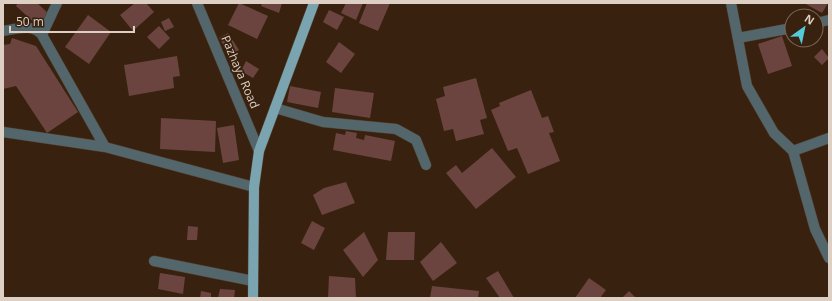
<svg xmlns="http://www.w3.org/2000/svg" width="832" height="301" font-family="'Open Sans',sans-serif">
  <rect width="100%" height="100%" fill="#38220f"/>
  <path fill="#6b443f" d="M 18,3 L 37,3 L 49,14 L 38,26 L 16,6 Z
    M 135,3 L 146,3 L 154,12 L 133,31 L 120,15 Z
    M 239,3 L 268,16 L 257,39 L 228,25 Z
    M 262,3 L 282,3 L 279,13 L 261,6 Z
    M 346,3 L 363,3 L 356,20 L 341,13 Z
    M 367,3 L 390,3 L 378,31 L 359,23 Z
    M 804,3 L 828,3 L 822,13 Z
    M 329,10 L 344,17 L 337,30 L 323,22 Z
    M 88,15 L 111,32 L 89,64 L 65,47 Z
    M 169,18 L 174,27 L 165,31 L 161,22 Z
    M 159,26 L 170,38 L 159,49 L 147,37 Z
    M 228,33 L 239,50 L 230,55 L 219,38 Z
    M 782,36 L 792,66 L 768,74 L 758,44 Z
    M 12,38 L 36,46 L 78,112 L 47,133 L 16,86 L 3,89 L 3,45 L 10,44 Z
    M 339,42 L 355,54 L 341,73 L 326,62 Z
    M 822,49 L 829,58 L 822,65 L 814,57 Z
    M 177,56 L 180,76 L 173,77 L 174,88 L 129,96 L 124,65 Z
    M 246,61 L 259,69 L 253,78 L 241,71 Z
    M 476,78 L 487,118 L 480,120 L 484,134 L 456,141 L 453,129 L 444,131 L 436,99 L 445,96 L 443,87 Z
    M 290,86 L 321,92 L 318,108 L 287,102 Z
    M 335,88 L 374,93 L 370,118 L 332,112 Z
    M 531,90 L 542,118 L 548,116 L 554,132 L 549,133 L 560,161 L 528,174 L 517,148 L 508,151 L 491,110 L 500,106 L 499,103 Z
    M 161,118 L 216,121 L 215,152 L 160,149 Z
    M 234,125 L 239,160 L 223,163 L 217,128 Z
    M 346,131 L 357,133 L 356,138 L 364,140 L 365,135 L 395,141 L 391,161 L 333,150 L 336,133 L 345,135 Z
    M 492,148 L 516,177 L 476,209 L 446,173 L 456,165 L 462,173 Z
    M 346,182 L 355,203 L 322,215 L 313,195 L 324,188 Z
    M 312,221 L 325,228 L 314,250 L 301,243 Z
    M 188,226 L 198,227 L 197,240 L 187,240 Z
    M 364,232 L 378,260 L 363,277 L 343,250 Z
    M 388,232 L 415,232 L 414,260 L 386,260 Z
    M 441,242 L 457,263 L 433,281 L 420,262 Z
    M 498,271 L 514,298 L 500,298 L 486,278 Z
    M 160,273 L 185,277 L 183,294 L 158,289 Z
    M 329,276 L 355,278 L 356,298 L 328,298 Z
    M 589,278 L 606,290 L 600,298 L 575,298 Z
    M 432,286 L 479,291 L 478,298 L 430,298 Z
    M 220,289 L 235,290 L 234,298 L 218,298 Z
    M 201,291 L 211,293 L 211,298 L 200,298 Z
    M 629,291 L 636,298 L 622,298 Z"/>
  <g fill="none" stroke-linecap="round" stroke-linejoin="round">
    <defs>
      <path id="minor" d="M 197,3 L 259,151
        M 731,3 L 747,86 L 774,133 L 793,151 L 815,229 L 829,258
        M 816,23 L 829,20
        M 3,31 C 17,29 32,23 42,35 L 105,147
        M 42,35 L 57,3
        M 738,38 L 792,28
        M 275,108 L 323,122 L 396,129 L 416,140 L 426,165
        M 3,132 L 105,147 L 254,187
        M 793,151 L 829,138
        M 154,261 L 253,281"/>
      <path id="major" d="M 253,298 L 254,187 L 259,151 L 314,3"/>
    </defs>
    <use href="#minor" stroke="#523e2c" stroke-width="11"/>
    <use href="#major" stroke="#523e2c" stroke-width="11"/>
    <use href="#minor" stroke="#52666b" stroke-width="10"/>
    <use href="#major" stroke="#7aa4af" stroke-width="10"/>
  </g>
  <g text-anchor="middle" stroke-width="3.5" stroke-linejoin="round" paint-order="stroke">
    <g font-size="12" fill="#ddcfc3" stroke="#38220f">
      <text transform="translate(240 72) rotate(67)" y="4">Pazhaya Road</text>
    </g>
  </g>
  <rect width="832" height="301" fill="none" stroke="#ddcfc3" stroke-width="8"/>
  <g transform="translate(804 28) rotate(33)"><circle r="19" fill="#38220f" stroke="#7a6757"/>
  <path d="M0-3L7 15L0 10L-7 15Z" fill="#53cbdb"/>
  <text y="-6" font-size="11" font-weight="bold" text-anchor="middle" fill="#ddcfc3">N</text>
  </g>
  <path d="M10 26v6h124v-6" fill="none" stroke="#ddcfc3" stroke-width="2"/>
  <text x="16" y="26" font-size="12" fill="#ddcfc3" stroke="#38220f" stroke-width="3" paint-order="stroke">50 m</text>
</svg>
